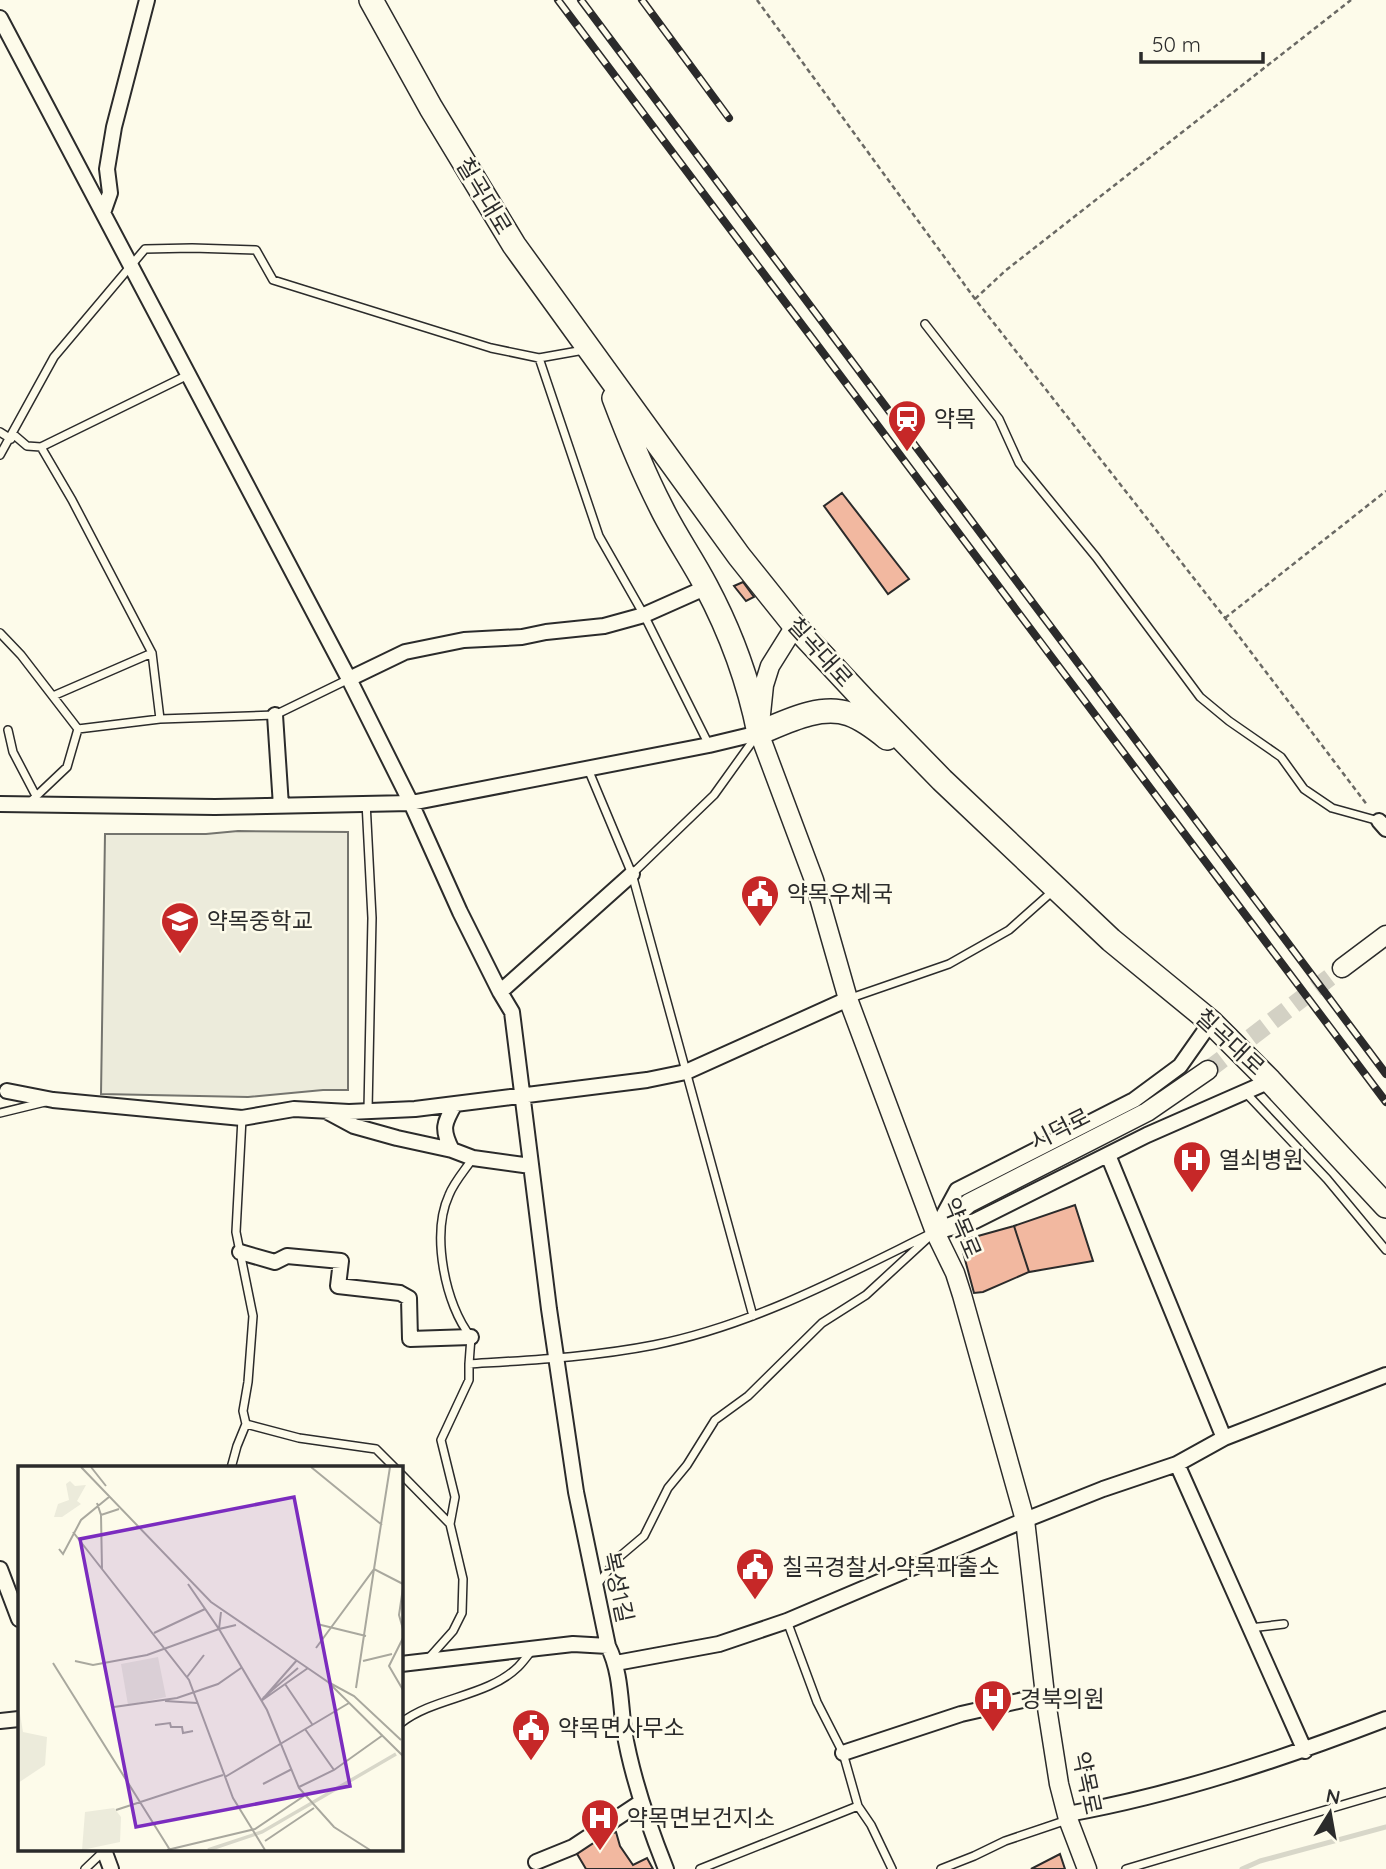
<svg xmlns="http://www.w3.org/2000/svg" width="1386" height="1869" font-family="Quicksand,'Noto Sans KR',sans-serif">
  <rect width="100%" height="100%" fill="#fdfbea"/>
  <path fill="#ecebdb" stroke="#74746e" stroke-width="2" d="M 238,831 L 348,832 L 348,1090 L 323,1090 L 248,1097 L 101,1094 L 105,834 L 206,834 Z"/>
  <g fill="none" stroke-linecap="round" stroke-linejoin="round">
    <path stroke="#d8d7c9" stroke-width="5" d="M 1242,1869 L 1260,1861 L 1386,1827"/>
  </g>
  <path fill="#f2b8a0" stroke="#2b2b2b" stroke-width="2" d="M 842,493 L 909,579 L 888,594 L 824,506 Z
    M 743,582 L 754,597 L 746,601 L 734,586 Z
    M 1075,1205 L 1093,1261 L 1029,1272 L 1014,1226 Z
    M 1014,1226 L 1029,1272 L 983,1292 L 974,1293 L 960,1241 Z
    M 616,1832 L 620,1846 L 633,1865 L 647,1858 L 653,1869 L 586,1869 L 573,1847 Z
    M 1060,1854 L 1065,1869 L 1031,1869 Z"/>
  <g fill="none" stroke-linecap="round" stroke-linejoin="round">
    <path stroke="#d3d1c4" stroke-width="18" stroke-dasharray="18 9" stroke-linecap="butt" d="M 1208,1070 L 1342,968"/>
    <defs>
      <path id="service" d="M 925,324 L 999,419 L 1019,463 L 1096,557 L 1200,697 L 1229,721 L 1281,757 L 1304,789 L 1332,808 L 1379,821
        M 539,358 L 599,536 L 644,615 L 709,745
        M 0,432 L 11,439
        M 13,434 L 27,446 L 41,447
        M 0,455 L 54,357 L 145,249 L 192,248 L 256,250 L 273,280 L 491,348 L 539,358 L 584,350
        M 0,633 L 21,655 L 78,729 L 160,719 L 275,715 L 349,679
        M 53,696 L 152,653
        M 160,719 L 152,653 L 72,500 L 41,447 L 188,375
        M 8,730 L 13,752 L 36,796
        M 588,769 L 632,874 L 753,1316
        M 366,802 L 372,918 L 368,1110
        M 28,804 L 67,767 L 78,729
        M 632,874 L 714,795 L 757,735
        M 848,999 L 949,964 L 1009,930 L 1054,890
        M 1245,1092 L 1327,1179 L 1386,1250
        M 0,1113 L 45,1102
        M 469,1364 L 471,1337 C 445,1305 431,1234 449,1195 C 454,1182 465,1170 473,1158
        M 246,1424 L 299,1438 L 376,1449 L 395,1468
        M 231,1468 L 237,1446 L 246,1424 L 243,1411 L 248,1382 L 253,1316 L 236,1232 L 242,1118
        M 401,1474 L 450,1524
        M 596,1586 L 618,1558 L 644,1536 L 668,1488 L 687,1465 L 715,1420 L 748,1396 L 822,1323 L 866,1295 L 929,1237
        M 787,1621 L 817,1702 L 843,1753 L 858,1806 L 871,1825 L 892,1869
        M 1250,1628 L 1284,1624
        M 428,1659 L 453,1631 L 462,1613 L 463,1579 L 450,1524 L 455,1497 L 441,1440 L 469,1380 L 469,1364 C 531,1360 593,1357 654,1345 C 754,1325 844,1276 934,1232
        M 401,1723 C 434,1697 487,1697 518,1667 C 523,1662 528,1655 532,1650
        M 85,1869 L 105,1850
        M 700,1869 L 858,1806
        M 941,1869 L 974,1856 L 1005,1841 L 1067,1820
        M 1126,1869 L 1386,1792"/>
      <path id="minor" d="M 0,18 L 349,679 L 411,803 L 460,912 L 500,992 L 512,1012 L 549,1309 L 576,1492 L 608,1646 C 621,1672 620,1701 624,1730 C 632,1778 648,1824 666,1869
        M 103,213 L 110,193 L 107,169 L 114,127 L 147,0
        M 349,679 L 405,652 L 464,640 L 522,637 L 546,632 L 604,626 L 644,615 L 707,587
        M 275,715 L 281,806
        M 0,804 L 215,807 L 411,803 L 709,745 L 759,733
        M 1379,821 L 1386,829
        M 500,992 L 632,874
        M 7,1091 L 53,1100 L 242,1118 L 294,1109 L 349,1112 L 415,1109 L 647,1080 L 686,1072 L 848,999
        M 328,1112 L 354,1126 L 397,1138 L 452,1150 L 473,1158 L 531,1166
        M 452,1150 C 441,1129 444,1123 455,1104
        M 1108,1155 L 1224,1438
        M 937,1227 L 957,1190 L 1134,1100 L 1180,1066 L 1211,1022
        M 936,1232 L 975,1221 L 1147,1135 L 1270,1081
        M 240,1252 L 275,1262 L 287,1256 L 341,1261 L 338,1286 L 400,1293 L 409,1298 L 410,1339 L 471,1337
        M 1177,1464 L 1305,1751
        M 0,1569 L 19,1619
        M 616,1663 L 719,1644 L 787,1621 L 1025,1520 L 1103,1489 L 1177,1464 L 1224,1438 L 1386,1375
        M 401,1664 L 573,1644 L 608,1646
        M 0,1721 L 19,1719
        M 843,1753 L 961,1714 L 1045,1695
        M 1068,1814 C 1178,1794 1282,1759 1386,1719
        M 104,1850 L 111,1869
        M 536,1862 L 573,1847 L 641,1802"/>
      <path id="tertiary" d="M 795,626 L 770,666 L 764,685 L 759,733 L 814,880 L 848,999 L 935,1232 L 955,1273 L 962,1295 L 1025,1520 L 1045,1695 L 1059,1784 L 1068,1819 L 1087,1869
        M 1342,968 L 1386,935
        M 935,1232 L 969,1203 L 1147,1112 L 1208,1070"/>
      <path id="primary" d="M 371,0 L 431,108 L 514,245 L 739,556 L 795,626 L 865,701 L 942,780 L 1111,940 L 1211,1022 L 1270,1081 L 1386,1206
        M 614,398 C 628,435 643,472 661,507 C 674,534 692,559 706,586 C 730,631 749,683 759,733 C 786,722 820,704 849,714 C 863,719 876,729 887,738"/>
    </defs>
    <use href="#service" stroke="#2b2b2b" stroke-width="10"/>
    <use href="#minor" stroke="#2b2b2b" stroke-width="18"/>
    <use href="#tertiary" stroke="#2b2b2b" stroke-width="21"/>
    <use href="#primary" stroke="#2b2b2b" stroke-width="26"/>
    <path stroke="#6a6964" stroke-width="2.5" stroke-dasharray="5 3.5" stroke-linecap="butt" d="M 757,0 L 975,299 L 1225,618 L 1368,806
      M 975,299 L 1005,271 L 1351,0
      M 1225,618 L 1386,491"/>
    <use href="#service" stroke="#fdfbea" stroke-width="7"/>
    <use href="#minor" stroke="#fdfbea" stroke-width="14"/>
    <use href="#tertiary" stroke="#fdfbea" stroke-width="18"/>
    <use href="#primary" stroke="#fdfbea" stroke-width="23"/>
    <defs>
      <path id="rail" d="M 558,0 L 1386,1102
        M 581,0 L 1386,1074
        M 642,0 L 729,118"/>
    </defs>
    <use href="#rail" stroke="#2b2b2b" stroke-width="8"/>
    <use href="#rail" stroke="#fdfbea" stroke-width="5" stroke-dasharray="16" stroke-linecap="butt"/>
  </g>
  <defs>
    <symbol id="station-pin" viewBox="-11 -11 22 30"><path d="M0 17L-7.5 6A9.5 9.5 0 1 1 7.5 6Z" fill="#c62828" stroke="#fdfbea"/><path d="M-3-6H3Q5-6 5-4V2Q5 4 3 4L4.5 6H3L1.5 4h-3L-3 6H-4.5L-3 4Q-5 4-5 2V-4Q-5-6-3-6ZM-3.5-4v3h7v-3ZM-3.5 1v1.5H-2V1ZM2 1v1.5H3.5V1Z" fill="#fff"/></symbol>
    <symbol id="civic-pin" viewBox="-11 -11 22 30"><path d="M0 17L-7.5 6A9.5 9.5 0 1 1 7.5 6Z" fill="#c62828" stroke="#fdfbea"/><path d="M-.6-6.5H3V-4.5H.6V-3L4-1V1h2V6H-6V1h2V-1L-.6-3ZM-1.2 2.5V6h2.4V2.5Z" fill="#fff"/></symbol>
    <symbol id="school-pin" viewBox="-11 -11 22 30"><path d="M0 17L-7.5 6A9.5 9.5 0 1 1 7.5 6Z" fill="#c62828" stroke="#fdfbea"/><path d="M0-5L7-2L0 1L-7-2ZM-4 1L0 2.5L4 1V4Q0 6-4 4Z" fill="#fff"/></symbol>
    <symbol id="hospital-pin" viewBox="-11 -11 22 30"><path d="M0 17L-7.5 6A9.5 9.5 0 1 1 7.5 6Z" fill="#c62828" stroke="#fdfbea"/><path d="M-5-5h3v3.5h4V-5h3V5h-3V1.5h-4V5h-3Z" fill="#fff"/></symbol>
  </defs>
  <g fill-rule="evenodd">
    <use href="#station-pin" x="885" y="397" width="44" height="60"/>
    <use href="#civic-pin" x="738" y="872" width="44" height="60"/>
    <use href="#school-pin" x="158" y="899" width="44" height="60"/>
    <use href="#hospital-pin" x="1170" y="1138" width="44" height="60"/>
    <use href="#civic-pin" x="733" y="1545" width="44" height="60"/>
    <use href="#hospital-pin" x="971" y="1677" width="44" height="60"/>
    <use href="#civic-pin" x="509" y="1706" width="44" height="60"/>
    <use href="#hospital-pin" x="578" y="1796" width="44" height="60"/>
  </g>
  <g text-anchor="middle" stroke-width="5" stroke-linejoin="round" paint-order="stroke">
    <g font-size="23" fill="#2b2b2b" stroke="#fdfbea">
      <text transform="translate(484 196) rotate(59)" y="8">칠곡대로</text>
      <text transform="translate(820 652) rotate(48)" y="8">칠곡대로</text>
      <text transform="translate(1230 1042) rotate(43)" y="8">칠곡대로</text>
      <text transform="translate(1060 1129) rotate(-27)" y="8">시덕로</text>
      <text transform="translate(962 1228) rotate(67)" y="8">약목로</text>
      <text transform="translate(618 1587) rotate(78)" y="8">복성1길</text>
      <text transform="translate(1087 1783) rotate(78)" y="8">약목로</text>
    </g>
    <g font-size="23" fill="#2b2b2b" stroke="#fdfbea" text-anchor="start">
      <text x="934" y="427">약목</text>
      <text x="787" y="902">약목우체국</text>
      <text x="207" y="929">약목중학교</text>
      <text x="1219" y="1168">열쇠병원</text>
      <text x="782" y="1575">칠곡경찰서 약목파출소</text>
      <text x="1020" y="1707">경북의원</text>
      <text x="558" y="1736">약목면사무소</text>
      <text x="627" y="1826">약목면보건지소</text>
    </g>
  </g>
  <g transform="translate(18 1466)">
    <rect width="385" height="385" fill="#fdfbea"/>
    <path d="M 52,15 L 57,20 L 68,19 L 59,35 L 63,38 L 44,51 L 36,51 L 40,38 L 51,34 L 48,18 ZM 140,191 L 148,231 L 110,239 L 103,198 ZM 0,236 L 5,266 L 29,271 L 27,299 L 0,317 ZM 96,342 L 103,351 L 102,376 L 64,384 L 67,346 Z" fill="#ecebdb"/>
    <path fill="none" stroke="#d8d7c9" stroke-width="3.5" d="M 190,384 L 244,366 L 378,288"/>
    <path fill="none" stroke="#a9a89e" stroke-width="2" d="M 63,1 L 193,136 L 310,216 L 385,290M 73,1 L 88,20M 293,1 L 364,59M 79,37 L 83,49 L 101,43M 83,49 L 84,103M 55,66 L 171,214 L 215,332 L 247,384M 41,83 L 45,88 L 63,54 L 91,31M 170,118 L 201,163 L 218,159M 385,122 L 381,149 L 385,163M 203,146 L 201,163 L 249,244 L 281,322 L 316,361 L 352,384M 299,158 L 348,170M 136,167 L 187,143M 385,172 L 371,200 L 385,224M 298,182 L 356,103 L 372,1M 57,195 L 75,199 L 129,189 L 201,163M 345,195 L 374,188M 35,197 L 152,384M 169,211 L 186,189M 310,216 L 336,230 L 383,274M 267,218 L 294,258M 338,222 L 356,103 L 385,118M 245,232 L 280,202M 147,235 L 179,237M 243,235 L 290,202M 243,235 L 279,194M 96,241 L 159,232 L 200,218 L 223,202M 137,259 L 152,257 L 153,261 L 164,261 L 165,267 L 175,265M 287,263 L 316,304M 207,311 L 331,237M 245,318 L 274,303M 281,321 L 316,304 L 365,269M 98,344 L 205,309M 247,375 L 296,342M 149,384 L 237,363 L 286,330"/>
    <path fill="#7b2cbf" fill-opacity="0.15" stroke="#7b2cbf" stroke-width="3.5" d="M 276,31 L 332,320 L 118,361 L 62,73 Z"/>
    <rect width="385" height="385" fill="none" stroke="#2b2b2b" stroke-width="3.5"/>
  </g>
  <g transform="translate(1330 1813) rotate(11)" stroke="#fdfbea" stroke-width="5" paint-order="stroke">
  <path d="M0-5L12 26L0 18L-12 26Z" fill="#2b2b2b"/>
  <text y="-10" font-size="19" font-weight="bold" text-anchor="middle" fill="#2b2b2b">N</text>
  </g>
  <path d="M1141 52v10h122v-10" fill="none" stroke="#2b2b2b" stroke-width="3.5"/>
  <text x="1152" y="52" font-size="21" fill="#2b2b2b" stroke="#fdfbea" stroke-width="5" paint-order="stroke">50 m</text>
</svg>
